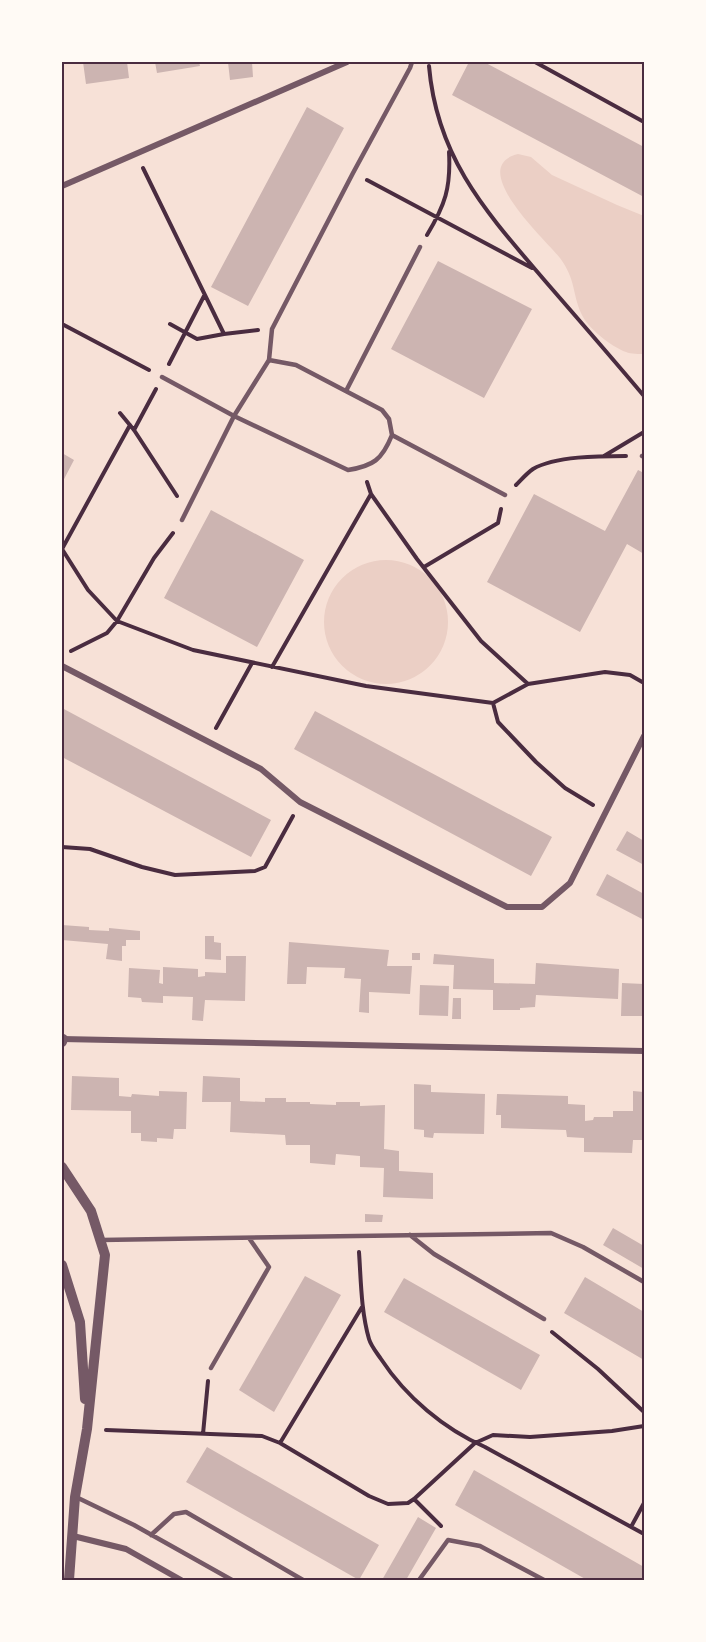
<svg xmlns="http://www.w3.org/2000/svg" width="706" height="1642" font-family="Manrope,sans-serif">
  <rect width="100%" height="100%" fill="#f7e1d7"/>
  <path fill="#ebcfc5" d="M 518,154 L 531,157 L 552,175 L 617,205 L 644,216 L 644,354 C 639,354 631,354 626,352 C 612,347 587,328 581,313 C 572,292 576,280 560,258 C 546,240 465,167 518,154 Z
    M324 622a62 62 0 1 1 124 0a62 62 0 1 1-124 0Z"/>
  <path fill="#ccb4b1" d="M 83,62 L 127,62 L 129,78 L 86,84 Z
    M 155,62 L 199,62 L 200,66 L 157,73 Z
    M 228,62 L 252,62 L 253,77 L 230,80 Z
    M 469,62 L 484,62 L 644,147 L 644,197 L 452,95 Z
    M 307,107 L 344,128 L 248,306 L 211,287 Z
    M 438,261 L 532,309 L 484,398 L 391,349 Z
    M 62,453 L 74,460 L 62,483 Z
    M 638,470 L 644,473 L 644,554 L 627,544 L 580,632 L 487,582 L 534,494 L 605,531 Z
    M 211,510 L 304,560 L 257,647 L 164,598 Z
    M 62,708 L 271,820 L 251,857 L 62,757 Z
    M 315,711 L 552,837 L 531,876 L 294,749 Z
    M 627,831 L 644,841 L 644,865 L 616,850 Z
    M 607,874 L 644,894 L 644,920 L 596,895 Z
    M 62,925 L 89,927 L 89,930 L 109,931 L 109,928 L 140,931 L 140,940 L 126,940 L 126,946 L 122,946 L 122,961 L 106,959 L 108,944 L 62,940 Z
    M 205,936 L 214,936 L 214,942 L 221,943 L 221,960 L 205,959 Z
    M 289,942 L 389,950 L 387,966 L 412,966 L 410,994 L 369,992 L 369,1013 L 359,1012 L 361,979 L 344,978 L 345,968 L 307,967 L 306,984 L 287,984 Z
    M 412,953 L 420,953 L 420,960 L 412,960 Z
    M 434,954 L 494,959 L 494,983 L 535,984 L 536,963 L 619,969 L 618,999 L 536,995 L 535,1007 L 520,1008 L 520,1010 L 493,1010 L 493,990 L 453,989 L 454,965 L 433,964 Z
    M 226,956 L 246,956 L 245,1001 L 205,1000 L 203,1021 L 192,1020 L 193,997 L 163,996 L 163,1003 L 142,1002 L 141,998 L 128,997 L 129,968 L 160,970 L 159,983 L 163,984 L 163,967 L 198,969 L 198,977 L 205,976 L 205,972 L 226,973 Z
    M 622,983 L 644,984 L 644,1016 L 621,1016 Z
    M 420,985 L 449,986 L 448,1016 L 419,1015 Z
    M 453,998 L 461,998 L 461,1019 L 452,1019 Z
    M 72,1076 L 119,1078 L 119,1096 L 131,1097 L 132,1094 L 159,1096 L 159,1091 L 187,1092 L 186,1129 L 174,1129 L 173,1139 L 157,1138 L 157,1142 L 141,1141 L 141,1133 L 131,1133 L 131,1111 L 71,1110 Z
    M 203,1076 L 240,1078 L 240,1101 L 265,1102 L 265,1098 L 286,1098 L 286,1102 L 310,1102 L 310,1104 L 336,1105 L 336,1102 L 360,1102 L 360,1106 L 385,1105 L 384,1149 L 399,1151 L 399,1171 L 433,1173 L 433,1199 L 383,1197 L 384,1168 L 360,1167 L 360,1156 L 336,1154 L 335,1165 L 310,1163 L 310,1145 L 286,1145 L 285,1135 L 230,1132 L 231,1102 L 202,1102 Z
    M 414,1084 L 431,1085 L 431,1092 L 485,1094 L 484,1134 L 434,1133 L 433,1138 L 424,1137 L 424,1130 L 414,1129 Z
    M 633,1091 L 644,1092 L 644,1140 L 633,1140 L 632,1153 L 584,1152 L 584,1138 L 567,1137 L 566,1130 L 501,1128 L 501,1115 L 496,1115 L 497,1094 L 568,1096 L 568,1104 L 585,1105 L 585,1121 L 593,1120 L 594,1117 L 613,1117 L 613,1111 L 633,1111 Z
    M 365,1214 L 383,1215 L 382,1222 L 365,1222 Z
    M 613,1228 L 644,1246 L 644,1269 L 603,1245 Z
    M 305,1276 L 341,1295 L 274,1412 L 239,1390 Z
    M 585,1277 L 644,1312 L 644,1360 L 564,1313 Z
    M 404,1278 L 540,1355 L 521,1390 L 384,1312 Z
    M 207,1447 L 379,1545 L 359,1580 L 186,1482 Z
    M 474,1470 L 644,1567 L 644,1580 L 587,1580 L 455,1505 Z
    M 418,1517 L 436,1528 L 406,1580 L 382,1580 Z"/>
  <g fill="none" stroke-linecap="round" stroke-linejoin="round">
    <path stroke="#4a2c40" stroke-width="4" d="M 535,62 L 644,122
      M 429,66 C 437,160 488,214 546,282 C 579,320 612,358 644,396
      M 143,168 L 224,334
      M 367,180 L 532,268
      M 427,235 C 445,205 451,188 449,152
      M 62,324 L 149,370
      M 170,324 L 197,339 L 224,334 L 258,330
      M 169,364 L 204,296
      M 120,413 L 134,430 L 177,496
      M 134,430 L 156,389
      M 604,456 L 644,432
      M 367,482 L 371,494 L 417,559 L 481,641 L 528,684
      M 516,485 C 521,480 527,473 533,469 C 555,456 600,456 626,456
      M 62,549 L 88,590 L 117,621 L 193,650 L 366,686 L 493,703 L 528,684 L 605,672 L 630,675 L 644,683
      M 62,549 L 130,425
      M 424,567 L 498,523 L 501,509
      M 71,651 L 107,633 L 117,621 L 154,558 L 173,533
      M 272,667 L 371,494
      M 493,703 L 498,722 L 536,762 L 565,788 L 593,805
      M 216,728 L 252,663
      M 62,847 L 90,849 L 142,867 L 175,875 L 255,871 L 265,867 L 293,816
      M 359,1252 C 361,1281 361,1311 369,1339 C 371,1346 377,1353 381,1359 C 406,1397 444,1429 485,1447 L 644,1534
      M 552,1332 L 598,1369 L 644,1412
      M 106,1430 L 262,1436 L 280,1443 L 369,1496 L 388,1504 L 408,1503 L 414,1499 L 475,1443 L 493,1435 L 530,1437 L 612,1431 L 644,1426
      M 203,1434 L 208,1381
      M 280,1443 L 362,1307
      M 414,1499 L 441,1526
      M 631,1527 L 644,1503"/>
    <path stroke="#755966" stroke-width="4.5" d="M 269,360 L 296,365 L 382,410 L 389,419 L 392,435 L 505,495
      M 162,377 L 234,416 L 348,470 C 373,466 382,460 392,435
      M 346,391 L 420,247
      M 642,456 L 644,457
      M 182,520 L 234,416 L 269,360 L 272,329 L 353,173 L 410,68 L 412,62
      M 410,1235 L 434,1254 L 544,1319
      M 101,1240 L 551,1233 L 583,1247 L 644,1282
      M 211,1368 L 269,1267 L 249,1238
      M 76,1497 L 134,1525 L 232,1580
      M 151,1535 L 174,1514 L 186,1512 L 303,1580
      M 419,1580 L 448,1540 L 480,1546 L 544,1580"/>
    <path stroke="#755966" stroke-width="6" d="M 62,186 L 347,62
      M 62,666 L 261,769 L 300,802 L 507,907 L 542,907 L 570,883 L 644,736
      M 62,1039 L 644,1051
      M 73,1536 L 126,1549 L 181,1580"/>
    <path stroke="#755966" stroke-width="10" d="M 62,1042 L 63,1039
      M 62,1167 L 91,1211 L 105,1255 L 87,1429 L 75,1497 L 69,1580
      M 62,1265 L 80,1322 L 85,1399"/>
  </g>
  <rect width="706" height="1642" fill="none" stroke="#fffaf5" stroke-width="126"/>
  <rect x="63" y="63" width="580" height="1516" fill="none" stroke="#4a2c40" stroke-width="2"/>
</svg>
